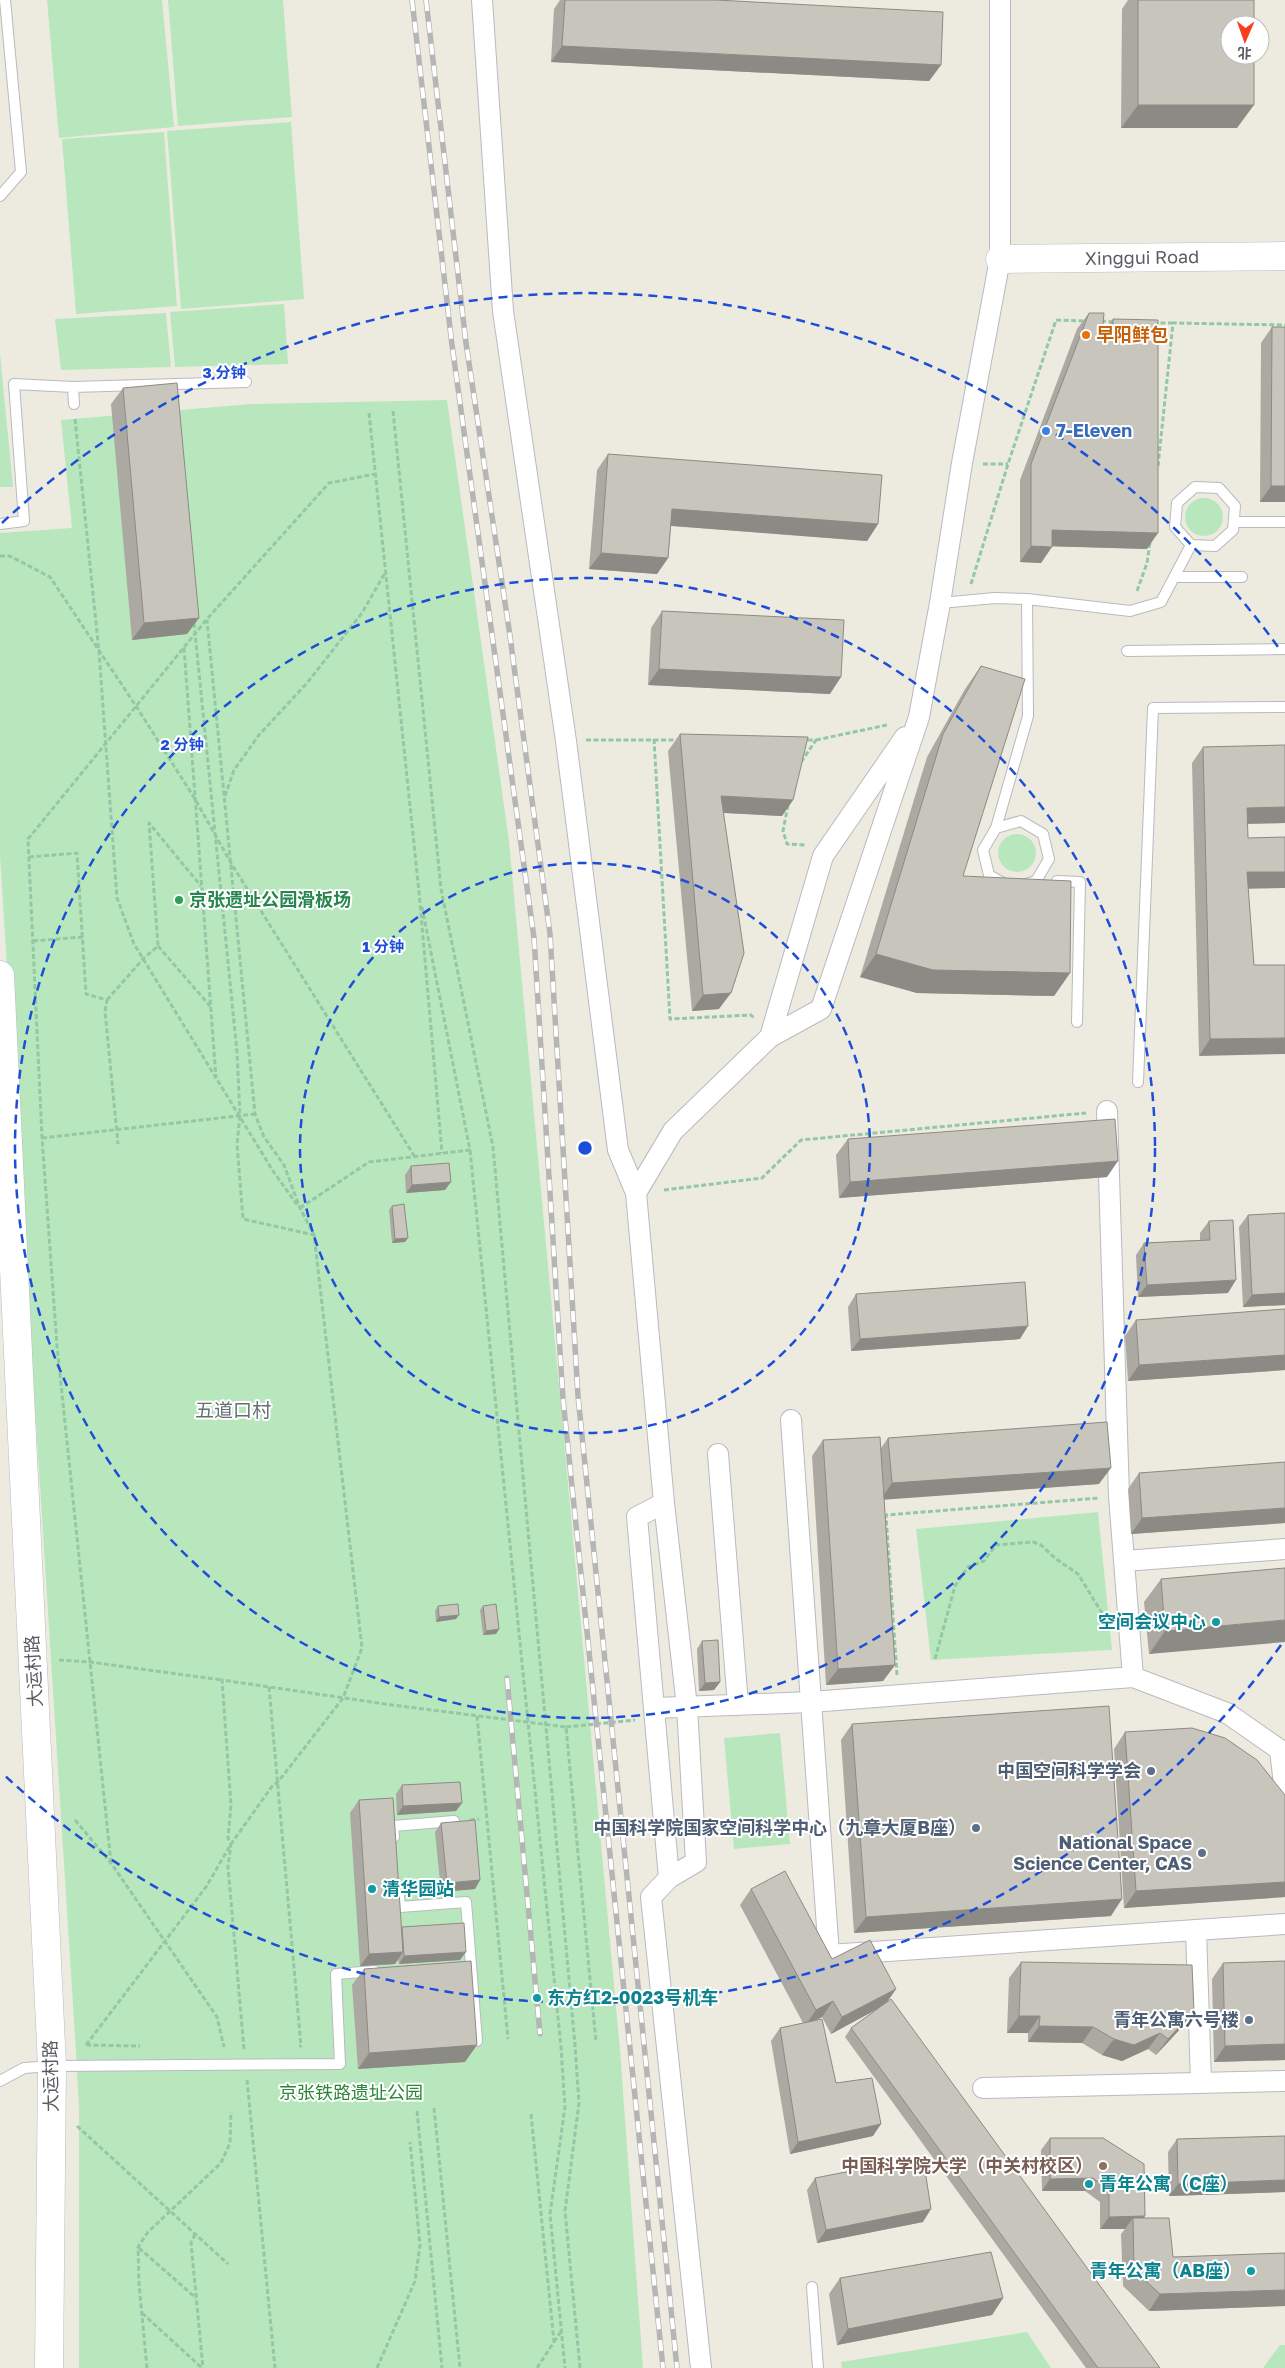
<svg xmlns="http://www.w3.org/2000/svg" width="1285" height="2368" font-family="'Golos Text','Noto Sans SC',sans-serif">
  <rect width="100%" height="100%" fill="#edebdf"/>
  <path fill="#b9e7bd" d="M 47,0 L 162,0 L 174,127 L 59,138 Z
    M 168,0 L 283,0 L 292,117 L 178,126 Z
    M 291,122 L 304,299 L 181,309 L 167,131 Z
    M 164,132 L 177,306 L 76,314 L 62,139 Z
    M 284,304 L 288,364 L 175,367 L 170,312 Z
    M 166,313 L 171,367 L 61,370 L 55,319 Z
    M 0,354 L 13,487 L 0,487 Z
    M 447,400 L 509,841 L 620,2050 L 643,2368 L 79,2368 L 79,2110 L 76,2053 L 0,856 L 0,533 L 72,528 L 61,420 L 251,404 Z
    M1185 517a19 19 0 1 1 38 0a19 19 0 1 1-38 0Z
    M998 853a19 19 0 1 1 38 0a19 19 0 1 1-38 0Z
    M 1098,1512 L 1112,1650 L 931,1660 L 916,1529 Z
    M 780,1733 L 790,1844 L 734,1849 L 724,1738 Z
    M 1027,2332 L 1051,2368 L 842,2368 L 841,2362 Z
    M 1280,2345 L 1285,2345 L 1285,2368 L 1263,2368 Z"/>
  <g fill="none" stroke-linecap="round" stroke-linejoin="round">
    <defs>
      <path id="lane" d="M 0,196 L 21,172 L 5,0
        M 73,387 L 74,404
        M 1195,487 L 1219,488 L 1235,506 L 1233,530 L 1215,546 L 1191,545 L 1175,527 L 1177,503 Z
        M 1234,522 L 1285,522
        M 0,524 L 24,521 L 14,384 L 73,387 L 246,382
        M 1174,577 L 1242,577
        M 940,603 L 995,598 L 1027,599 L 1130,611 L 1161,602 L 1191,545
        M 1127,651 L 1285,649
        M 1021,821 L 1043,834 L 1049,859 L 1036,881 L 1012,888 L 989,875 L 983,850 L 996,828 Z
        M 996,828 L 1028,716 L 1027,599
        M 1057,881 L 1080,882 L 1077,1022
        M 1138,1082 L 1153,708 L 1285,707
        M 394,1837 L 393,1826 L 454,1821
        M 399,1896 L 400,1907 L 466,1902 L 477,2041
        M 0,2081 L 24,2068 L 52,2066 L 340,2064 L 336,1974 L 375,1971
        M 812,2287 L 818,2368"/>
      <path id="street" d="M 482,0 L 503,311 L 566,741 L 618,1150 L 636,1193 L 664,1503 L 687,1707 L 696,1862 L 669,1878 L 651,1897 L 701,2368
        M 770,1037 L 823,856 L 905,737
        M 1107,1111 L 1119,1496 L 1133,1677
        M 636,1193 L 673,1131 L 770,1037 L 821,1009 L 919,717 L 940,603 L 962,463 L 1000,259 L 1000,0
        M 791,1420 L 829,1955 L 1196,1930
        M 718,1454 L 738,1705
        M 664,1503 L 637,1517 L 669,1878
        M 1124,1561 L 1285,1549
        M 655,1708 L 811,1702 L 1133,1677 L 1227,1713 L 1280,1750 L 1285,1793
        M 1201,2082 L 1196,1930 L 1285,1924
        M 983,2088 L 1285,2081"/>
      <path id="secondary" d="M 1000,259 L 1285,256
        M 0,975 L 52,2066 L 49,2368"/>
    </defs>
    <use href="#lane" stroke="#b8bac0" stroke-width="12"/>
    <use href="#street" stroke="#b8bac0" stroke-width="22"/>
    <use href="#secondary" stroke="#b8bcc3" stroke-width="29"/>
    <path stroke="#92c8a6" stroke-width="3" stroke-dasharray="5 2.5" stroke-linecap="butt" d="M 1101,321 L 1115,322
      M 1153,323 L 1173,323
      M 369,413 L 419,892 L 442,1153
      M 75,419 L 99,652 L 117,898 L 134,944 L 273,1171 L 298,1206
      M 983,464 L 1008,464
      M 1158,466 L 1173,323 L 1285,325
      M 0,556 L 10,556 L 50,577 L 136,706 L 195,799 L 231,863 L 415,1157
      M 971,584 L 1008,464 L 1056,320 L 1087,321
      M 1137,591 L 1147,563 L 1150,542
      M 194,623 L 237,1052 L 240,1116 L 237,1144 L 243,1219 L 314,1235
      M 184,648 L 216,1078
      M 654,739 L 670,1019 L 751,1015 L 754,1018
      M 586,740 L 680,740
      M 816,740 L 887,725
      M 801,762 L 816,740 L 804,740
      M 225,796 L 234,770 L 259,735 L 307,683 L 362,613 L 385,573
      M 788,805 L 783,831 L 787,844 L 806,845
      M 29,857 L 77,853 L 86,994 L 107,1000 L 105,1011 L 118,1144
      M 33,941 L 83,937
      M 158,946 L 210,1006
      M 107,1000 L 143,959 L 158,946 L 149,823 L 201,886
      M 42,1138 L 255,1114
      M 470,1150 L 561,2047 L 565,2107 L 550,2214 L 565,2368
      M 664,1190 L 762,1178 L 801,1140 L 1086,1113
      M 300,1208 L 369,1162 L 470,1150 L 422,907
      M 935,1659 L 955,1586 L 968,1567 L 984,1561 L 996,1545 L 1033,1542 L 1041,1545 L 1056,1559 L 1078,1574 L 1102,1613 L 1105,1624
      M 59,1660 L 90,1662 L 222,1680
      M 897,1675 L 886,1515 L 1099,1498
      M 269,1687 L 301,2046 L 299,2046
      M 477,1716 L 508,2039
      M 566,1727 L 635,1720
      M 75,1820 L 111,1863 L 217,2017 L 224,2047
      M 470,1820 L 479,1819
      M 111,1863 L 57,1346 L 42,1138 L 28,839 L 207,619 L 329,483 L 375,474
      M 86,2045 L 206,1887 L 231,1844 L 273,1785 L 278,1782 L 343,1698 L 362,1648 L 314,1235 L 300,1208 L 284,1165 L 264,1137 L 255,1114 L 207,620
      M 86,2045 L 140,2046
      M 244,2049 L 228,1867 L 231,1844 L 228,1838 L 231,1805 L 222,1680 L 392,1705 L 566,1727 L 596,2042
      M 247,2080 L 275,2368
      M 434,2108 L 460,2368
      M 417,2111 L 442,2368
      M 531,2114 L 554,2342 L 537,2368
      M 77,2126 L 228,2264
      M 195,2234 L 191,2243 L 203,2368
      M 139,2248 L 196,2298
      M 142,2313 L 202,2368
      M 554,2342 L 562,2330
      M 147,2368 L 139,2284 L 138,2247 L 148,2232 L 221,2163 L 230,2143 L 231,2112
      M 377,2368 L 415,2281 L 420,2245 L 410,2142"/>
    <use href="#lane" stroke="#fff" stroke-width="10"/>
    <use href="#street" stroke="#fff" stroke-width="20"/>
    <use href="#secondary" stroke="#fff" stroke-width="28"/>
    <defs>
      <path id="rail" d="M 412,0 L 452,345 L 534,938 L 563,1399 L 663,2368
        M 426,0 L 466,343 L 509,629 L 550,934 L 578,1396 L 677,2368
        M 507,1678 L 540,2034"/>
    </defs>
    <use href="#rail" stroke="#b4b5b5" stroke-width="5.5"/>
    <use href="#rail" stroke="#fff" stroke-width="4" stroke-dasharray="11" stroke-linecap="butt"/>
    <path stroke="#92c8a6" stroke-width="3" stroke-dasharray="5 2.5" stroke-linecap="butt" d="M 393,411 L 441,889 L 493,1147 L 575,2045 L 579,2103 L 565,2211 L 580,2368"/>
  </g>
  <path fill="#aca9a2" d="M 560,0 L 716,0 L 941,65 L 929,81 L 551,62 L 554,9 Z
    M 1128,0 L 1254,0 L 1237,128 L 1121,128 L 1122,9 Z
    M 1089,313 L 1103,325 L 1108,325 L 1113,319 L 1147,549 L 1052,546 L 1041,563 L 1020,562 L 1020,480 L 1077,329 Z
    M 1272,327 L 1285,502 L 1260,502 L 1261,343 Z
    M 123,388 L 199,618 L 187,634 L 132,640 L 111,404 Z
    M 608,454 L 878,524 L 867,541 L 671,526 L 668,558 L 657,574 L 589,569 L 597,470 Z
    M 662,611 L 830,694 L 648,685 L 651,628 Z
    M 981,666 L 963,876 L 1070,973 L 1054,996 L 917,993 L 860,977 L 927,757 L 965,689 Z
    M 680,734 L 793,800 L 782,816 L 723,813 L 719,1009 L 692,1011 L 668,751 Z
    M 1285,745 L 1285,823 L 1247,824 L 1248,838 L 1285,837 L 1285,888 L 1248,888 L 1254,965 L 1285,965 L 1199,1056 L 1192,763 L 1203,747 Z
    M 848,1139 L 1107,1177 L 839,1198 L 836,1155 Z
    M 411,1166 L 445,1190 L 406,1193 L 405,1175 Z
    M 392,1206 L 405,1242 L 392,1243 L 389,1210 Z
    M 1285,1213 L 1285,1305 L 1243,1307 L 1239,1227 L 1248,1215 Z
    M 1209,1221 L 1228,1293 L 1138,1297 L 1136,1255 L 1144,1243 L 1200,1240 L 1200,1233 Z
    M 856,1294 L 1020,1339 L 851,1351 L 848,1307 Z
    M 1285,1309 L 1285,1370 L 1128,1381 L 1125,1336 L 1136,1320 Z
    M 888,1438 L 1099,1484 L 884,1499 L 895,1665 L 883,1681 L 826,1685 L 812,1456 L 823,1440 L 881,1448 Z
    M 1285,1462 L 1285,1523 L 1131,1534 L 1128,1489 L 1139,1473 Z
    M 1285,1568 L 1149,1654 L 1144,1602 L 1161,1579 Z
    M 438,1606 L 456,1619 L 436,1622 L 435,1611 Z
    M 483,1606 L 499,1629 L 496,1634 L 483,1635 L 480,1610 Z
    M 702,1641 L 720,1682 L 714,1690 L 699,1691 L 697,1649 Z
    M 852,1724 L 1111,1916 L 854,1933 L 841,1740 Z
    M 1125,1732 L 1285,1795 L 1285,1897 L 1124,1908 L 1114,1749 Z
    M 402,1785 L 462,1803 L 456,1811 L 397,1815 L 396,1794 Z
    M 359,1800 L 402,1928 L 460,1960 L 399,1964 L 398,1959 L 395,1964 L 360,1966 L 350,1813 Z
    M 441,1823 L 480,1880 L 475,1889 L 441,1892 L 435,1832 Z
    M 751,1889 L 832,1959 L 896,1989 L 886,2003 L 1160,2368 L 1086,2368 L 845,2037 L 851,2028 L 880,2007 L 831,2034 L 822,2017 L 815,2021 L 836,2083 L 873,2136 L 790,2154 L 771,2041 L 780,2028 L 803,2023 L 740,1905 Z
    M 1285,1961 L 1285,2060 L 1214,2062 L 1212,1979 L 1223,1963 Z
    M 1021,1962 L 1182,2027 L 1156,2055 L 1148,2049 L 1122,2061 L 1102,2055 L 1082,2043 L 1028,2042 L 1028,2033 L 1007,2033 L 1009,1978 Z
    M 364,1969 L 465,2062 L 358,2069 L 352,1985 Z
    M 1285,2136 L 1285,2192 L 1169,2196 L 1168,2152 L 1177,2139 Z
    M 1050,2138 L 1145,2216 L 1144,2218 L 1173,2257 L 1285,2253 L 1285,2306 L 1149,2311 L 1123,2286 L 1121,2234 L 1125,2229 L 1100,2229 L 1100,2202 L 1085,2191 L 1042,2191 L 1041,2150 Z
    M 815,2178 L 923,2222 L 817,2243 L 807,2190 Z
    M 840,2278 L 1003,2298 L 992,2315 L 837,2345 L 829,2294 Z"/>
  <path fill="#8c8a84" d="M 562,46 L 941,65 L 929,81 L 551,62 Z
    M 1138,105 L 1254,105 L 1237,128 L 1121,128 Z
    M 1271,486 L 1285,486 L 1285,502 L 1260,502 Z
    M 672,509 L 878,524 L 867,541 L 661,525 Z
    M 1052,530 L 1158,533 L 1147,549 L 1041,546 Z
    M 1031,546 L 1052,547 L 1041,563 L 1020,562 Z
    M 601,553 L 668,558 L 657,574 L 589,569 Z
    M 199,618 L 187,634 L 132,640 L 144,623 Z
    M 659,669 L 841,677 L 830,694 L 648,685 Z
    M 721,796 L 793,800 L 782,816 L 709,812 Z
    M 1285,807 L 1285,823 L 1235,824 L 1247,808 Z
    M 1247,872 L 1285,872 L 1285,888 L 1236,889 Z
    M 876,954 L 1070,973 L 1054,996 L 917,993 L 860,977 Z
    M 731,993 L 719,1009 L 692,1011 L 703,995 Z
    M 1285,1038 L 1285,1054 L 1199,1056 L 1210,1039 Z
    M 1118,1161 L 1107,1177 L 839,1198 L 850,1182 Z
    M 451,1182 L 445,1190 L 406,1193 L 412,1185 Z
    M 408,1238 L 405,1242 L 392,1243 L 395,1239 Z
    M 1236,1280 L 1228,1293 L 1138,1297 L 1147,1285 Z
    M 1285,1293 L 1285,1305 L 1243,1307 L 1252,1295 Z
    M 1028,1326 L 1020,1339 L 851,1351 L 860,1339 Z
    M 1285,1355 L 1285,1370 L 1128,1381 L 1139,1365 Z
    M 1111,1468 L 1099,1484 L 880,1500 L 892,1483 Z
    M 1285,1508 L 1285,1523 L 1131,1534 L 1142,1518 Z
    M 459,1615 L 456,1619 L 436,1622 L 439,1617 Z
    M 1285,1620 L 1285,1642 L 1149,1654 L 1165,1631 Z
    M 499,1629 L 496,1634 L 483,1635 L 486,1631 Z
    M 895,1665 L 883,1681 L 826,1685 L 838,1669 Z
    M 720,1682 L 714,1690 L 699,1691 L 705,1683 Z
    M 462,1803 L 456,1811 L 397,1815 L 403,1806 Z
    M 480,1880 L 475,1889 L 441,1892 L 447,1883 Z
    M 1285,1882 L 1285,1897 L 1124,1908 L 1136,1891 Z
    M 1122,1899 L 1111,1916 L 854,1933 L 866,1917 Z
    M 403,1952 L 395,1964 L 360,1966 L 369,1954 Z
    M 466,1952 L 460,1960 L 399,1964 L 404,1956 Z
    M 896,1989 L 885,2005 L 831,2034 L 842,2017 Z
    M 833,2001 L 822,2017 L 805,2026 L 816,2010 Z
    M 1194,2011 L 1182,2027 L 1156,2055 L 1168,2039 Z
    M 1019,2016 L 1040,2016 L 1028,2033 L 1007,2033 Z
    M 1039,2026 L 1093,2027 L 1082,2043 L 1028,2042 Z
    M 1160,2033 L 1148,2049 L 1122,2061 L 1102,2055 L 1114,2039 Z
    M 1285,2044 L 1285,2060 L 1214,2062 L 1225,2046 Z
    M 477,2045 L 465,2062 L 358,2069 L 369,2053 Z
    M 881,2124 L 873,2136 L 790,2154 L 798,2142 Z
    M 1093,2178 L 1085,2191 L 1042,2191 L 1050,2179 Z
    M 1285,2180 L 1285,2192 L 1169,2196 L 1178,2184 Z
    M 931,2209 L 923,2222 L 817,2243 L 826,2230 Z
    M 1145,2216 L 1136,2229 L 1133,2218 L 1125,2229 L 1100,2229 L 1109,2217 Z
    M 1285,2290 L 1285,2306 L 1149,2311 L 1160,2294 Z
    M 1003,2298 L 992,2315 L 837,2345 L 848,2329 Z"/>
  <path fill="#c8c5bc" stroke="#8c8a84" d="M 565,0 L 716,0 L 943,12 L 941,65 L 562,46 Z
    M 1138,0 L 1254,0 L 1254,25 L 1230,25 L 1230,55 L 1254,55 L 1254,105 L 1138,105 Z
    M 1089,313 L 1104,313 L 1103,325 L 1113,325 L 1113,319 L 1158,320 L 1158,533 L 1052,530 L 1052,547 L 1031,546 L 1031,464 Z
    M 1272,327 L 1285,327 L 1285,486 L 1271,486 Z
    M 177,383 L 199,618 L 144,623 L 123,388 Z
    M 608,454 L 882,475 L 878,524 L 672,509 L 668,558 L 601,553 Z
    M 662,611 L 844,620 L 841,677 L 659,669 Z
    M 981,666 L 1025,679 L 963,876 L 1071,881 L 1070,973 L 933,970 L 876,954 L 943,734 Z
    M 680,734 L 808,737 L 793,800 L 721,796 L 744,953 L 731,993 L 703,995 Z
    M 1285,745 L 1285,807 L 1247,808 L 1248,838 L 1285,837 L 1285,872 L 1247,872 L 1254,965 L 1285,965 L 1285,1038 L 1210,1039 L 1203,747 Z
    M 1115,1119 L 1118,1161 L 850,1182 L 848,1139 Z
    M 449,1163 L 451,1182 L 412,1185 L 411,1166 Z
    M 404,1204 L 408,1238 L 395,1239 L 392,1206 Z
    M 1285,1213 L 1285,1293 L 1252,1295 L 1248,1215 Z
    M 1233,1220 L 1236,1280 L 1147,1285 L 1144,1243 L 1210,1240 L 1209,1221 Z
    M 1025,1282 L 1028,1326 L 860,1339 L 856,1294 Z
    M 1285,1309 L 1285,1355 L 1139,1365 L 1136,1320 Z
    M 1107,1422 L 1111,1468 L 892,1483 L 888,1438 Z
    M 880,1437 L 895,1665 L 838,1669 L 823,1440 Z
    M 1285,1462 L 1285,1508 L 1142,1518 L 1139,1473 Z
    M 1285,1568 L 1285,1620 L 1165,1631 L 1161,1579 Z
    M 458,1604 L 459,1615 L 439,1617 L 438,1606 Z
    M 496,1604 L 499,1629 L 486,1631 L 483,1606 Z
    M 718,1640 L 720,1682 L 705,1683 L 702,1641 Z
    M 1109,1706 L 1122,1899 L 866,1917 L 852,1724 Z
    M 1192,1728 L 1225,1738 L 1257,1760 L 1285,1795 L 1285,1882 L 1136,1891 L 1125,1732 Z
    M 460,1782 L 462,1803 L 403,1806 L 402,1785 Z
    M 393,1798 L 403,1952 L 369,1954 L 359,1800 Z
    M 475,1820 L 480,1880 L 447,1883 L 441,1823 Z
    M 785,1871 L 832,1959 L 870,1940 L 896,1989 L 842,2017 L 833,2001 L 816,2010 L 751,1889 Z
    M 464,1923 L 466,1952 L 404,1956 L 402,1927 Z
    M 471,1961 L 477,2045 L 369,2053 L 364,1969 Z
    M 1285,1961 L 1285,2044 L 1225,2046 L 1223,1963 Z
    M 1021,1962 L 1192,1965 L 1194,2011 L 1168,2039 L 1160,2033 L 1134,2045 L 1114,2039 L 1093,2027 L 1039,2026 L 1040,2016 L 1019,2016 Z
    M 891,1999 L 1160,2368 L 1098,2368 L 851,2028 Z
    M 822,2019 L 836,2083 L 872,2078 L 881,2124 L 798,2142 L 780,2028 Z
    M 1285,2136 L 1285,2180 L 1178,2184 L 1177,2139 Z
    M 1050,2138 L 1103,2138 L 1144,2164 L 1145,2216 L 1109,2217 L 1109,2190 L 1093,2178 L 1050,2179 Z
    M 923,2157 L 931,2209 L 826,2230 L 815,2178 Z
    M 1133,2218 L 1169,2218 L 1173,2257 L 1285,2253 L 1285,2290 L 1160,2294 L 1134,2270 Z
    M 991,2252 L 1003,2298 L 848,2329 L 840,2278 Z"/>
  <g fill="none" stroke="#1d4ed8" stroke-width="2.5" stroke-dasharray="9 6">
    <circle cx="585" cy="1148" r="285"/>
    <circle cx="585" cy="1148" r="570"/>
    <path d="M1281 1645A855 855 0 0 1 2 1773M2 523A855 855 0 0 1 1281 651"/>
  </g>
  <circle fill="#e8710a" stroke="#fff" stroke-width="2" cx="1086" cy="335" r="5"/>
  <circle fill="#3f7fe0" stroke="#fff" stroke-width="2" cx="1046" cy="431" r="5"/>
  <circle fill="#2e9e5b" stroke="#fff" stroke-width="2" cx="179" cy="900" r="5"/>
  <g fill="#0f9aa8" stroke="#fff" stroke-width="2">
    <circle cx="1216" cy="1622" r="5"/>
    <circle cx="372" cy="1889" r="5"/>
    <circle cx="537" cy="1998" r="5"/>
    <circle cx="1089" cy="2184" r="5"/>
    <circle cx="1251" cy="2271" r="5"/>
  </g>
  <g fill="#5c6f8a" stroke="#fff" stroke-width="2">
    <circle cx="1151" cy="1771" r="5"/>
    <circle cx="976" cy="1828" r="5"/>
    <circle cx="1202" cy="1853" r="5"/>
    <circle cx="1249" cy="2020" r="5"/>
  </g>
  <circle fill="#8d6e63" stroke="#fff" stroke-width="2" cx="1103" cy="2166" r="5"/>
  <g text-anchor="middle" stroke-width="4" stroke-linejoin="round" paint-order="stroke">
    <g font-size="18" fill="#585c62" stroke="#fff">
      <text transform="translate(1142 258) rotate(-1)" y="6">Xinggui Road</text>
      <text transform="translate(34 1671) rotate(-93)" y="6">大运村路</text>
      <text transform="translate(51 2076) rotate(-91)" y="6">大运村路</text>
    </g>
    <g font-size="18" font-weight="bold" fill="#c56008" stroke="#fff" text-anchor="start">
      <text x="1096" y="341">早阳鲜包</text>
    </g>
    <g font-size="18" font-weight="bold" fill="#366cbe" stroke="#fff" text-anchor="start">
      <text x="1056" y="437">7-Eleven</text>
    </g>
    <g font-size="18" font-weight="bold" fill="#27864d" stroke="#fff" text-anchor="start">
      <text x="189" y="906">京张遗址公园滑板场</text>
    </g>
    <g font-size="18" font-weight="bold" fill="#0d838f" stroke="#fff" text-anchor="start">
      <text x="1206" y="1628" text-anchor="end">空间会议中心</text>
      <text x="382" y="1895">清华园站</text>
      <text x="547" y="2004">东方红2-0023号机车</text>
      <text x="1099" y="2190">青年公寓（C座）</text>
      <text x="1241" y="2277" text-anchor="end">青年公寓（AB座）</text>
    </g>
    <g font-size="18" font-weight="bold" fill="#4e5e75" stroke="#fff" text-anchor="end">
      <text x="1141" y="1777">中国空间科学学会</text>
      <text x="966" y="1834">中国科学院国家空间科学中心（九章大厦B座）</text>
      <text x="1192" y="1849">National Space<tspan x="1192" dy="21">Science Center, CAS</tspan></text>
      <text x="1239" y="2026">青年公寓六号楼</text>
    </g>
    <g font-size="18" fill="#2e8539" stroke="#fff">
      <text x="351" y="2099">京张铁路遗址公园</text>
    </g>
    <g font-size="18" font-weight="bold" fill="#785e54" stroke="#fff" text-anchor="end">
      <text x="1093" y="2172">中国科学院大学（中关村校区）</text>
    </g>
    <g font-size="19" fill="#696e74" stroke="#fff">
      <text x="233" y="1417">五道口村</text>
    </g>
  </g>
  <circle cx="585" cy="1148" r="8" fill="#1d4ed8" stroke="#fff" stroke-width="2.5"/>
  <g font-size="15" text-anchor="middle" font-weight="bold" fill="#1d4ed8" stroke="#fff" stroke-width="4" stroke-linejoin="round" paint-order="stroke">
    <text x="224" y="378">3 分钟</text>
    <text x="182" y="750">2 分钟</text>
    <text x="383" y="952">1 分钟</text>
  </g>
  <g transform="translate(1245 40) rotate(182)"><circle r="24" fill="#ffffff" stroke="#bcbec0"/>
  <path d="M0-4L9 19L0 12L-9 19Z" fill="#f63f1c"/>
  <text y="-8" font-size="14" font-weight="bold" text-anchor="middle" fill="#585c62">北</text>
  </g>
</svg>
